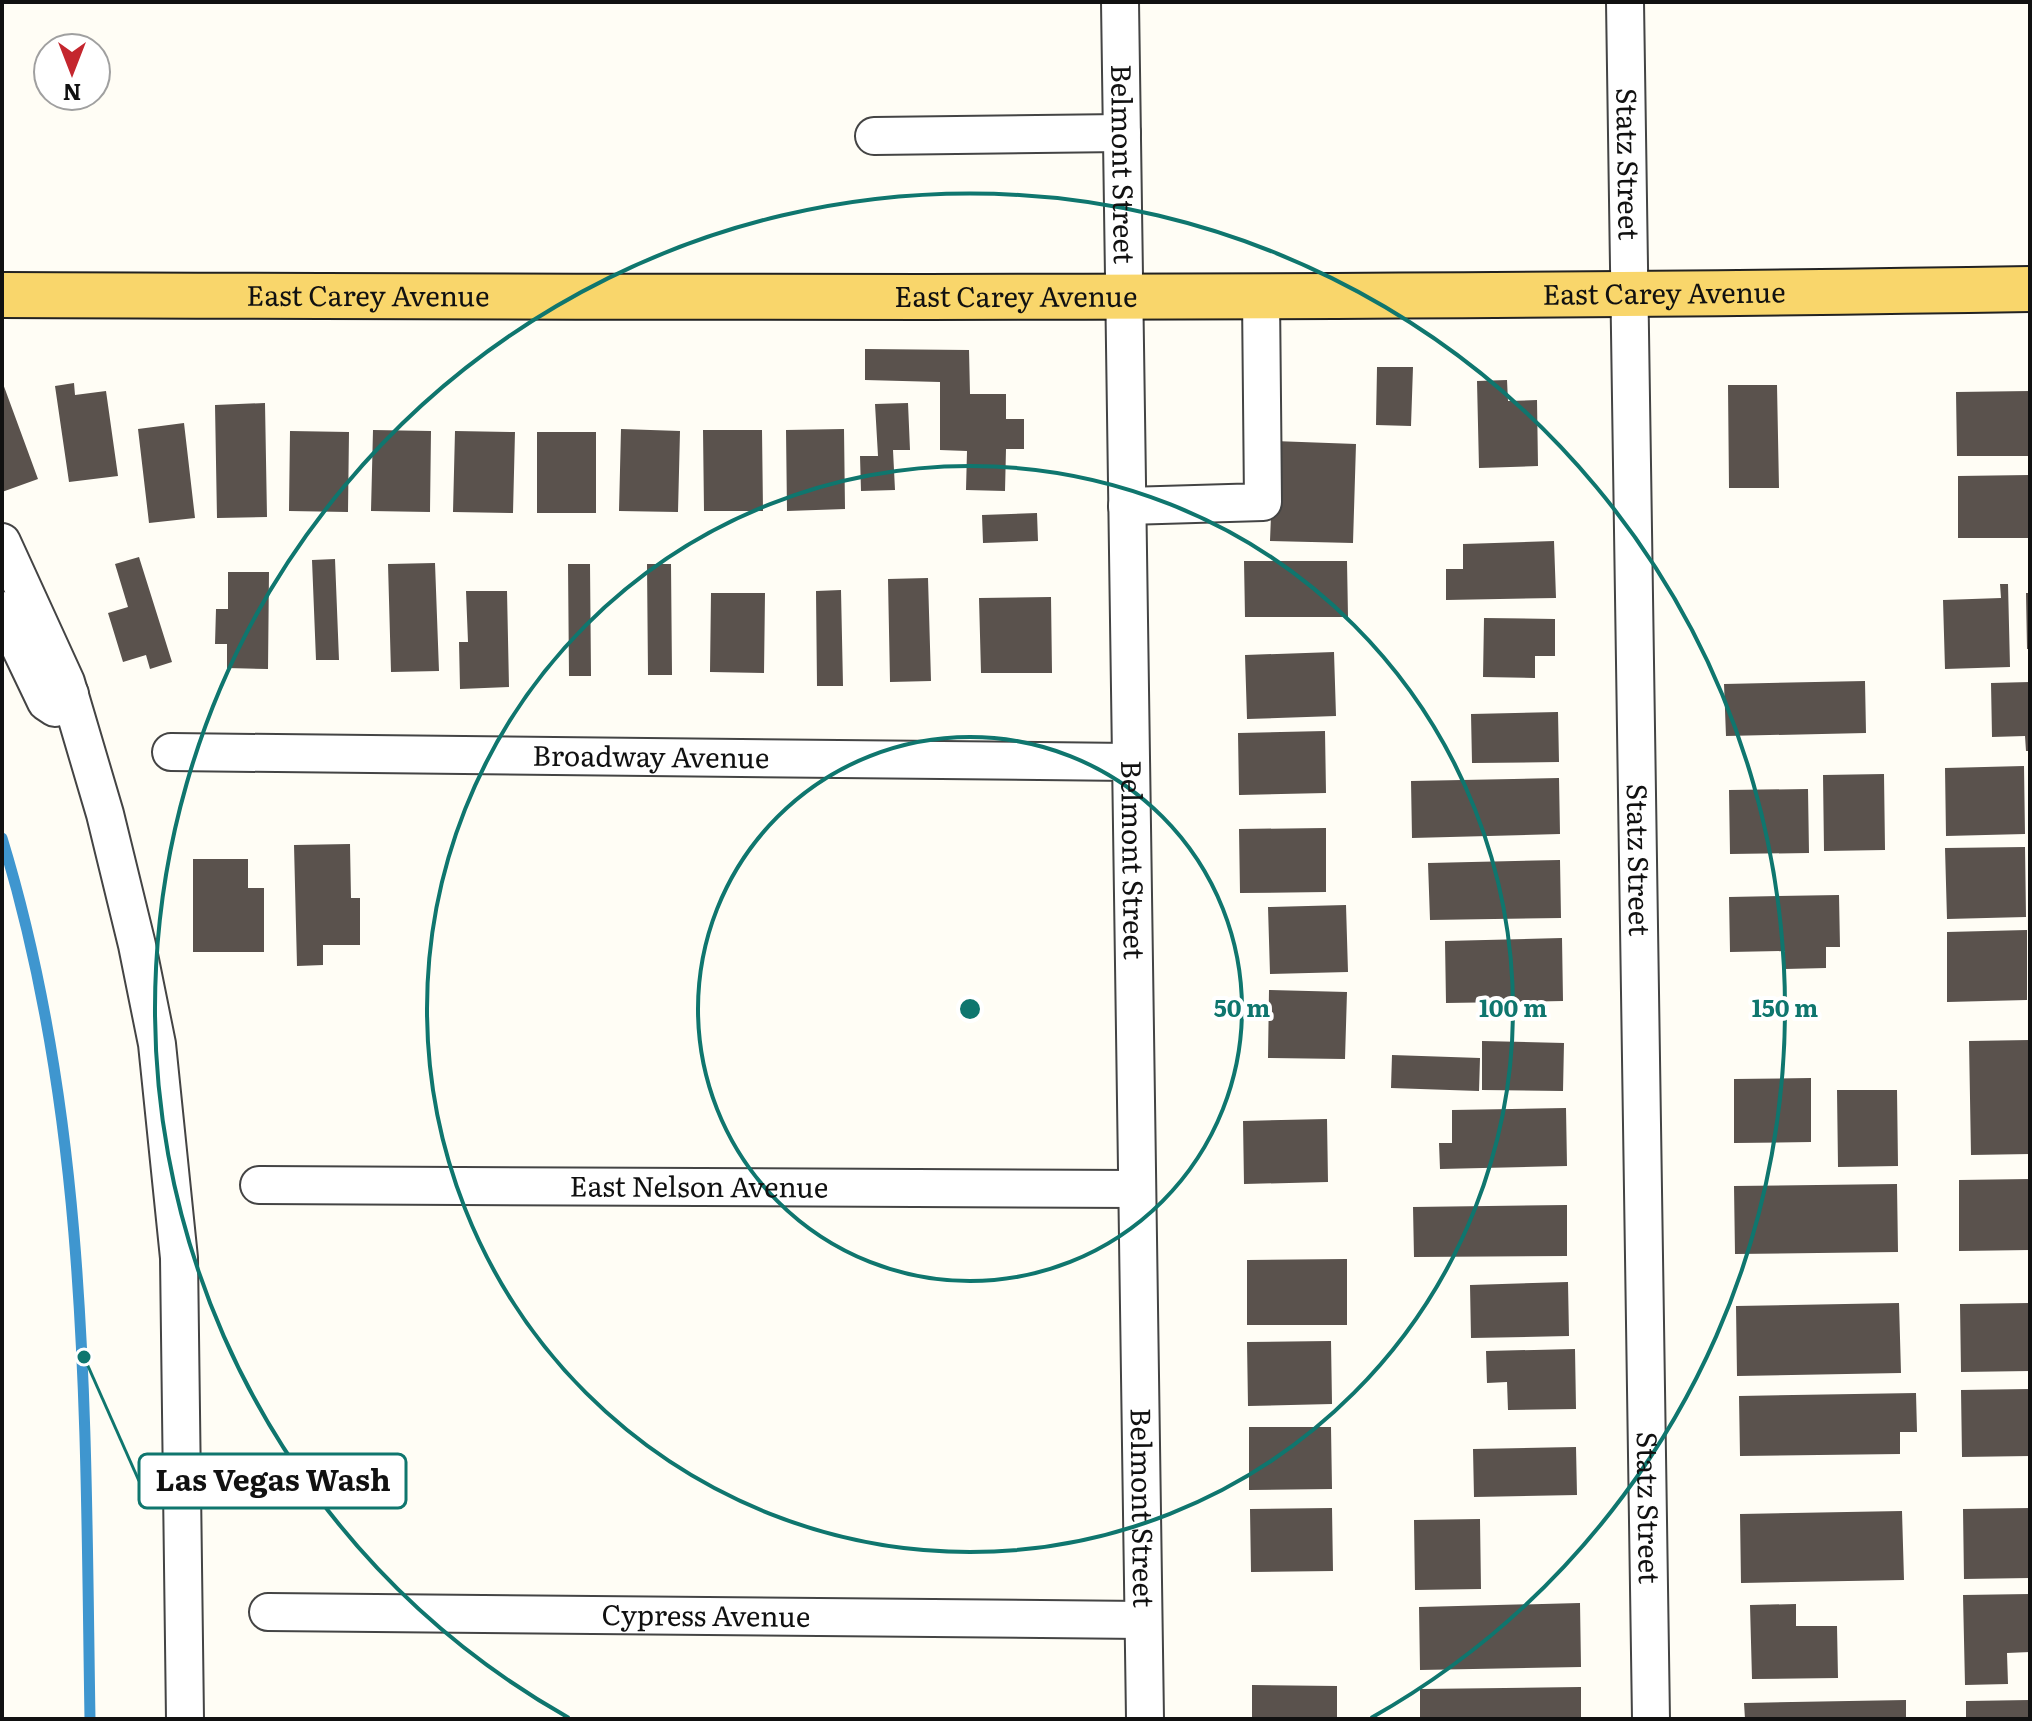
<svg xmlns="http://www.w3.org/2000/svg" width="2032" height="1721" font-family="Literata,serif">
  <rect width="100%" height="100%" fill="#fffdf5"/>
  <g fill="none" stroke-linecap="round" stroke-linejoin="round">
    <path stroke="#3f96cf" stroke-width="11" d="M 2,838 C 90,1125 85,1422 90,1719"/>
  </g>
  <path fill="#5a524d" d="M 865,349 L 969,350 L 970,394 L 1006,394 L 1006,419 L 1024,419 L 1024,449 L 1006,449 L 1005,491 L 966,490 L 967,451 L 940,450 L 940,382 L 865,380 Z
    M 1377,367 L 1413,367 L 1411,426 L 1376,425 Z
    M 1507,380 L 1508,401 L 1537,400 L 1538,466 L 1479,468 L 1477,381 Z
    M 2,381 L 38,479 L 2,492 Z
    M 74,383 L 75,395 L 106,391 L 118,476 L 69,482 L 55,386 Z
    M 1728,385 L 1777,385 L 1779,488 L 1729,488 Z
    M 2030,391 L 2030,456 L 1957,456 L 1956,392 Z
    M 265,403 L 267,517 L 217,518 L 215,405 Z
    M 908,403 L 910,450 L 893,450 L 895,490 L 861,491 L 860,456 L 878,456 L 875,404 Z
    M 184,423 L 195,518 L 149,523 L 138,429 Z
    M 621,429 L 680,431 L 678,512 L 619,511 Z
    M 844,429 L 845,509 L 787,511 L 786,430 Z
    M 373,430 L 431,431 L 430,512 L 371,511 Z
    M 703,430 L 762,430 L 763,511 L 704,511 Z
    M 290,431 L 349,432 L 348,512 L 289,511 Z
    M 455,431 L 515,432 L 513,513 L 453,512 Z
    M 537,432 L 596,432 L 596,513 L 537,513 Z
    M 1274,441 L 1356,444 L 1353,543 L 1270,541 Z
    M 2030,475 L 2030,538 L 1958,538 L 1958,476 Z
    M 1037,513 L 1038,541 L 983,543 L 982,515 Z
    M 1554,541 L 1556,598 L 1446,600 L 1446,569 L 1463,569 L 1463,544 Z
    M 139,557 L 172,662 L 150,669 L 146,655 L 123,662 L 108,613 L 128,607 L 115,564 Z
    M 335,559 L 339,660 L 316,660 L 312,560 Z
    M 1244,561 L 1347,561 L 1348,617 L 1245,617 Z
    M 435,563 L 439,671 L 391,672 L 388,564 Z
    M 568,564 L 590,564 L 591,676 L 569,676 Z
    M 647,564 L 671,564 L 672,675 L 648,675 Z
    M 228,572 L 269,572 L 268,669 L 227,668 L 227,644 L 215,644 L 216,609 L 228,609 Z
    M 928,578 L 931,681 L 890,682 L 888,579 Z
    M 2000,584 L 2008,584 L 2010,667 L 1945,669 L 1943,600 L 2001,598 Z
    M 841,590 L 843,686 L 817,686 L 816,591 Z
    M 466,591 L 507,591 L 509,687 L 460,689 L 459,642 L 468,642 Z
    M 711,593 L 765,593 L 764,673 L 710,672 Z
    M 2026,593 L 2030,593 L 2030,649 L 2027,649 Z
    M 1051,597 L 1052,673 L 981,673 L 979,598 Z
    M 1484,618 L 1555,619 L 1555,656 L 1535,656 L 1535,678 L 1483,677 Z
    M 1334,652 L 1336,716 L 1247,719 L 1245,655 Z
    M 1865,681 L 1866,733 L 1726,736 L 1724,684 Z
    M 2030,682 L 2030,751 L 2026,751 L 2025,736 L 1992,737 L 1991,683 Z
    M 1558,712 L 1559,762 L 1472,763 L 1471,714 Z
    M 1325,731 L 1326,793 L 1239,795 L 1238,733 Z
    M 2024,766 L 2025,834 L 1946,836 L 1945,768 Z
    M 1884,774 L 1885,850 L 1824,851 L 1823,775 Z
    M 1559,778 L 1560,834 L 1412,838 L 1411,781 Z
    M 1808,789 L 1809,853 L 1730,854 L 1729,790 Z
    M 1326,828 L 1326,892 L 1240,893 L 1239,829 Z
    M 350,844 L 351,898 L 360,898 L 360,945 L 323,945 L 323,965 L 297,966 L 294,845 Z
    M 2025,847 L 2026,917 L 1947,919 L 1945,848 Z
    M 193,859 L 248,859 L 248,888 L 264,888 L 264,952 L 193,952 Z
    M 1560,860 L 1561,918 L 1430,920 L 1428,863 Z
    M 1839,895 L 1840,947 L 1826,947 L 1826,968 L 1785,969 L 1785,951 L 1730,952 L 1729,897 Z
    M 1346,905 L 1348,972 L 1270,974 L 1268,907 Z
    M 2027,930 L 2027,1000 L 1947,1002 L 1947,932 Z
    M 1562,938 L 1563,1001 L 1446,1003 L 1445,941 Z
    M 1269,990 L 1347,992 L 1345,1059 L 1268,1058 Z
    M 2030,1040 L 2030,1154 L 1971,1155 L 1969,1041 Z
    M 1482,1041 L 1564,1043 L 1563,1091 L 1482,1090 Z
    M 1392,1055 L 1480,1058 L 1479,1091 L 1391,1088 Z
    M 1811,1078 L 1811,1142 L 1734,1143 L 1734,1079 Z
    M 1837,1090 L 1897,1090 L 1898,1166 L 1838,1167 Z
    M 1566,1108 L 1567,1166 L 1440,1169 L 1439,1143 L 1452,1143 L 1452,1110 Z
    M 1327,1119 L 1328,1182 L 1244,1184 L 1243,1121 Z
    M 2030,1179 L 2030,1250 L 1959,1251 L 1959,1180 Z
    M 1897,1184 L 1898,1252 L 1735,1254 L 1734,1186 Z
    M 1567,1205 L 1567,1256 L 1414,1257 L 1413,1207 Z
    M 1347,1259 L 1347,1325 L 1247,1325 L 1247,1260 Z
    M 1568,1282 L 1569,1336 L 1471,1338 L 1470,1285 Z
    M 1899,1303 L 1901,1373 L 1737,1376 L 1736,1306 Z
    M 2030,1303 L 2030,1371 L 1961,1372 L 1960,1304 Z
    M 1331,1341 L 1332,1404 L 1248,1406 L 1247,1342 Z
    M 1575,1349 L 1576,1409 L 1508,1410 L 1507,1382 L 1487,1383 L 1486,1351 Z
    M 2030,1389 L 2030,1456 L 1962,1457 L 1961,1390 Z
    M 1916,1393 L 1917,1432 L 1900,1432 L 1900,1454 L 1740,1456 L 1739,1396 Z
    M 1249,1427 L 1331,1427 L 1332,1489 L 1249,1490 Z
    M 1576,1447 L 1577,1495 L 1474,1497 L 1473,1449 Z
    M 1332,1508 L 1333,1571 L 1251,1572 L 1250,1509 Z
    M 2030,1508 L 2030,1578 L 1964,1579 L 1963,1509 Z
    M 1902,1511 L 1904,1580 L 1741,1583 L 1740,1514 Z
    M 1480,1519 L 1481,1589 L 1415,1590 L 1414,1520 Z
    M 2030,1594 L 2030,1652 L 2007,1653 L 2008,1684 L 1965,1685 L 1963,1595 Z
    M 1580,1603 L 1581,1667 L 1420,1670 L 1419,1607 Z
    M 1796,1604 L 1796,1626 L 1837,1626 L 1838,1678 L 1752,1679 L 1750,1605 Z
    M 1252,1685 L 1337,1686 L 1337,1719 L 1252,1719 Z
    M 1581,1687 L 1581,1719 L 1420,1719 L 1420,1689 Z
    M 1906,1700 L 1906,1719 L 1745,1719 L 1744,1703 Z
    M 2030,1700 L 2030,1719 L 1966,1719 L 1966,1701 Z"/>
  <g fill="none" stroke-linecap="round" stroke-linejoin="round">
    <defs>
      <g id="minor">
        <path id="s1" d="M 1120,2 L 1145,1719"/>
        <path id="s2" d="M 1625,2 L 1651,1719"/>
        <path d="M 874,136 L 1122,133"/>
        <path d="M 1127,506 L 1263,502 L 1261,297"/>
        <path d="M 2,542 L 66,682 L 105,814 L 137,945 L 157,1044 L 179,1258 L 185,1719"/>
        <path d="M 2,610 L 46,702 L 55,708 L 67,704 L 70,694"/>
        <path id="s3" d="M 171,752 L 1131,762"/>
        <path id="s4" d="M 259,1185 L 1137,1189"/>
        <path id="s5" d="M 268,1612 L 1143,1620"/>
      </g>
      <g id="major">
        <path id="s6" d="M 2,295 C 678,297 1354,300 2030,289"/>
      </g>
    </defs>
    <use href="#minor" stroke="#444" stroke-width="40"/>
    <use href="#major" stroke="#222" stroke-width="48"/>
    <use href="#minor" stroke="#fff" stroke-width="36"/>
    <use href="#major" stroke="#f9d66b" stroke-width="44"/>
  </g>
  <g fill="none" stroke="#0f766e" stroke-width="4">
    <circle cx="970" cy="1009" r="272"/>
    <circle cx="970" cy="1009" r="543"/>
    <path d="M569 1718A815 815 0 1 1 1371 1718"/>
  </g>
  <g text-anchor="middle" stroke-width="8" stroke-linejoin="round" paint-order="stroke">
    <g font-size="28" fill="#111" stroke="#fff">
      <text dy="10" stroke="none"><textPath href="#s1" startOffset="162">Belmont Street</textPath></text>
      <text dy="10" stroke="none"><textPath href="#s2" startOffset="162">Statz Street</textPath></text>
      <text dy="10" stroke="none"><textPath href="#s6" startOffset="1662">East Carey Avenue</textPath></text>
      <text dy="10" stroke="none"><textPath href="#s6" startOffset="366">East Carey Avenue</textPath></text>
      <text dy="10" stroke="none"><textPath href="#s6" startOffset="1014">East Carey Avenue</textPath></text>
      <text dy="10" stroke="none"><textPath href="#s3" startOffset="480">Broadway Avenue</textPath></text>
      <text dy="10" stroke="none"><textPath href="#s1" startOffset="858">Belmont Street</textPath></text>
      <text dy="10" stroke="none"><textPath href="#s2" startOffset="858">Statz Street</textPath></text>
      <text dy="10" stroke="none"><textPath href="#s4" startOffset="440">East Nelson Avenue</textPath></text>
      <text dy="10" stroke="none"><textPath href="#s1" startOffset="1506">Belmont Street</textPath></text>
      <text dy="10" stroke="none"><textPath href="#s2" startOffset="1506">Statz Street</textPath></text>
      <text dy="10" stroke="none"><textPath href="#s5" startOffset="438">Cypress Avenue</textPath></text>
    </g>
  </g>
  <circle cx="970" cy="1009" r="12" fill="#0f766e" stroke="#fff" stroke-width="4"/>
  <g font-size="24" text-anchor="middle" font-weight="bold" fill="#0f766e" stroke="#fff" stroke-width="8" stroke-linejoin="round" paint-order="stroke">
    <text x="1242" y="1017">50 m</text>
    <text x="1513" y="1017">100 m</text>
    <text x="1785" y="1017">150 m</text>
  </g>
  <path fill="none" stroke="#0f766e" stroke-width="3" d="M84 1357L139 1481"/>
  <circle fill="#0f766e" stroke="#fff" stroke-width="3" cx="84" cy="1357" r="8"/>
  <rect fill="#fff" stroke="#0f766e" stroke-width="3" x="139" y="1454" width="267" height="54" rx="8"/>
  <g font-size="30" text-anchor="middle" font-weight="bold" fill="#111">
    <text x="273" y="1491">Las Vegas Wash</text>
  </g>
  <rect width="2032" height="1721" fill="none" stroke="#111111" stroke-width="8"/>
  <g transform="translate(72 72) rotate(180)"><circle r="38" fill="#ffffff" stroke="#a0a0a0" stroke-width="2"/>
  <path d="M0-6L14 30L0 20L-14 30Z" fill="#c4262e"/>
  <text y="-12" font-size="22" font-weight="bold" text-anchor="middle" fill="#111111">N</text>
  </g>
</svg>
